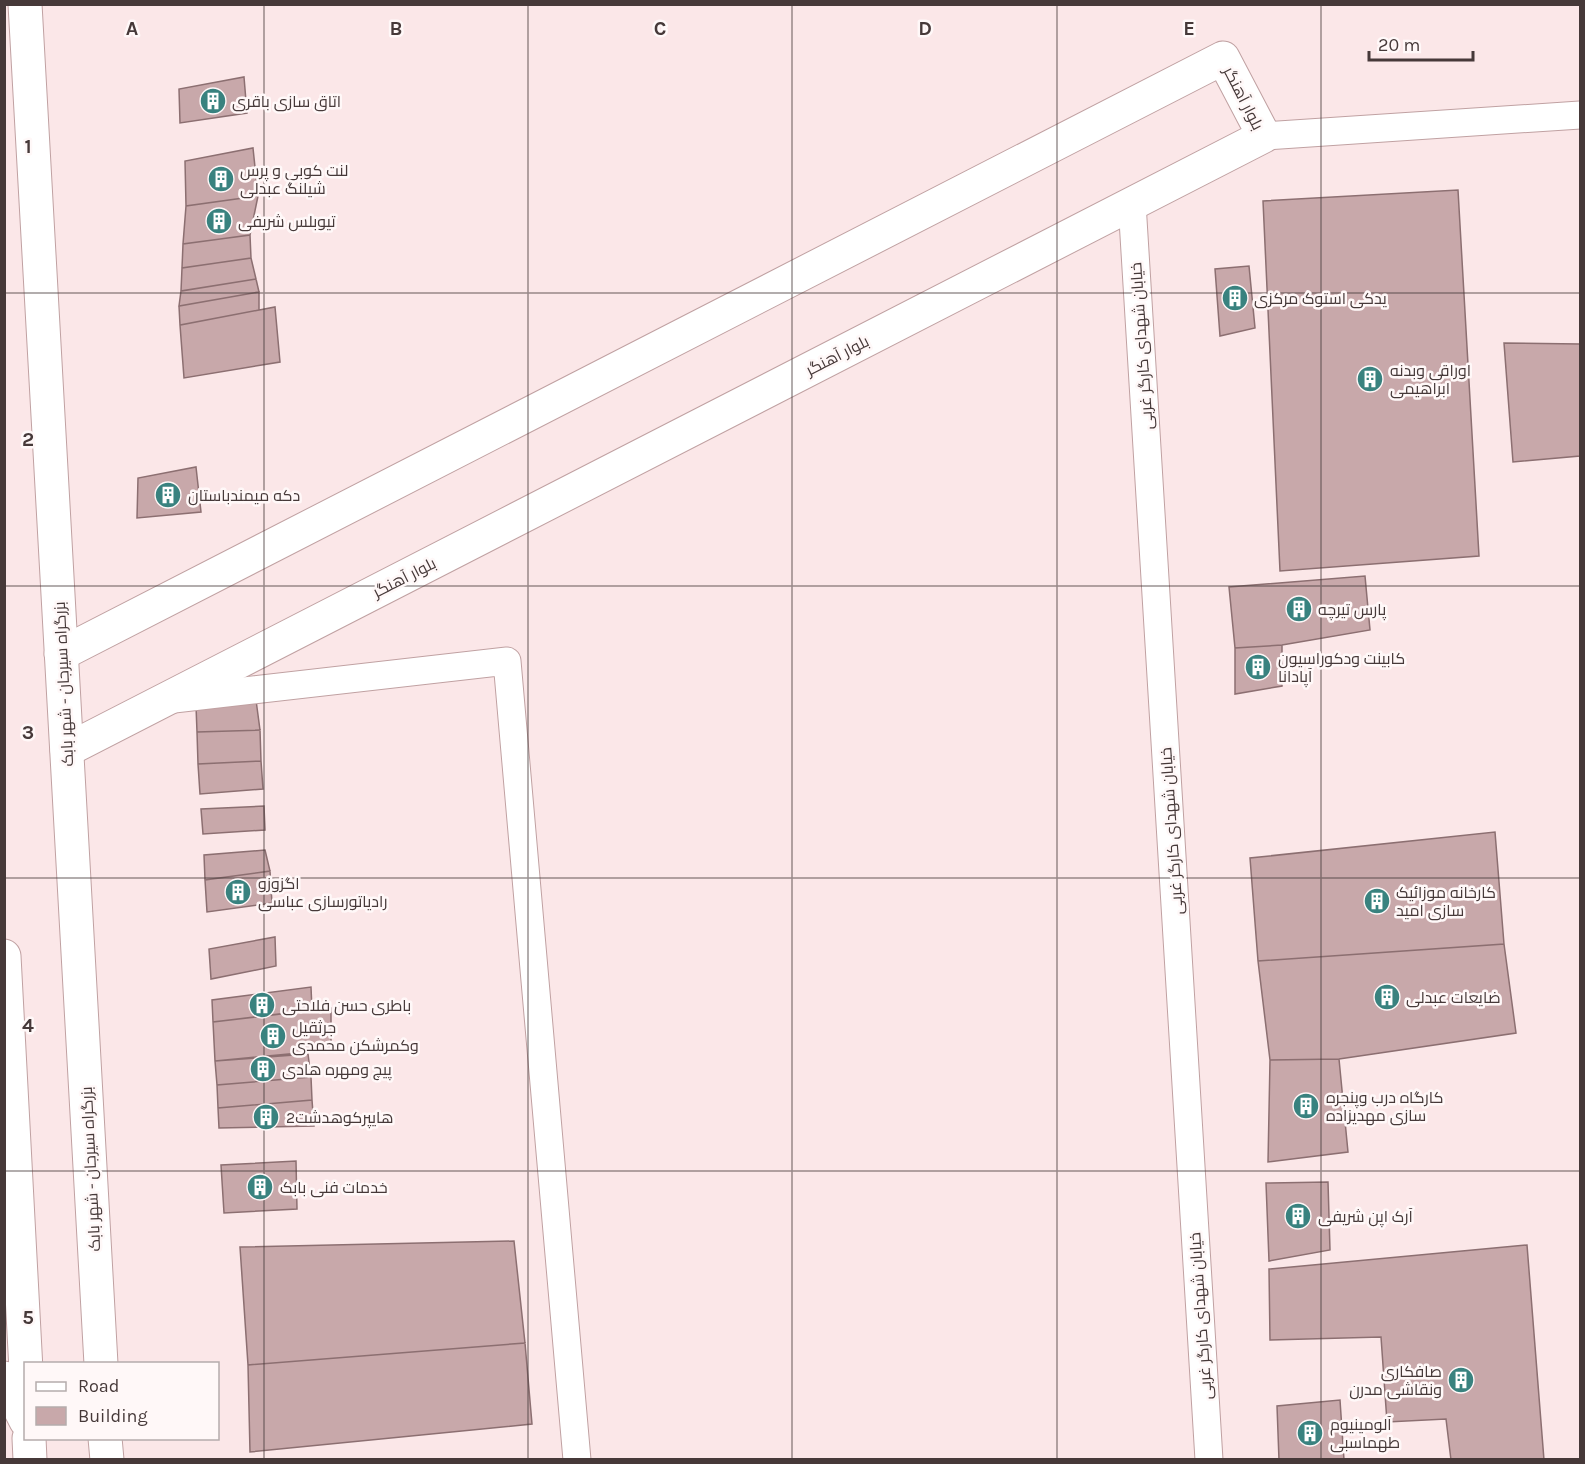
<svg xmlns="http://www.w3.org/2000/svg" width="1585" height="1464" font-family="Karla,Cairo,sans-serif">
  <rect width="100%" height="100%" fill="#fbe7e8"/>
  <path fill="#c8a8aa" stroke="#8c6f71" stroke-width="1.5" d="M 244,77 L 247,113 L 180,123 L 179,89 Z
    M 253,148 L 258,196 L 186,206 L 185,161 Z
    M 1458,190 L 1479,556 L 1280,571 L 1263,201 Z
    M 258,196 L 250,235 L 183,244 L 186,206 Z
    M 250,235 L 251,258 L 182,268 L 183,244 Z
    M 251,258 L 256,279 L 181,291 L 182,268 Z
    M 1249,266 L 1255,328 L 1220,336 L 1215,269 Z
    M 256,279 L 259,292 L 179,306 L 181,291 Z
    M 259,292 L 259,310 L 180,325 L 179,306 Z
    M 275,307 L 280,362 L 184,378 L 180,325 Z
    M 1504,343 L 1580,344 L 1580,456 L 1513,462 Z
    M 196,467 L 201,512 L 137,518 L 138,478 Z
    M 1365,576 L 1370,630 L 1282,645 L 1235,648 L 1229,587 Z
    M 1282,645 L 1282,686 L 1235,694 L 1235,648 Z
    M 256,700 L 260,730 L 197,732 L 196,706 Z
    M 260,730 L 261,761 L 198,764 L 197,732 Z
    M 261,761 L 263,789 L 200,794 L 198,764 Z
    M 264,806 L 265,830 L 203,834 L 201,809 Z
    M 1495,832 L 1504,944 L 1258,961 L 1250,858 Z
    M 265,850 L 270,871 L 205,880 L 204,855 Z
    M 270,871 L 272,903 L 207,912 L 205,880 Z
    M 275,937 L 276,966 L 211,979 L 209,949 Z
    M 1504,944 L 1516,1033 L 1339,1059 L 1270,1060 L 1258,961 Z
    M 311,987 L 312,1010 L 213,1022 L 212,1000 Z
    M 331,1008 L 331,1050 L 215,1061 L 213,1022 Z
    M 308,1054 L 311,1077 L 217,1085 L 215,1061 Z
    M 1339,1059 L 1348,1152 L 1268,1162 L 1270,1060 Z
    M 311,1077 L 312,1100 L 218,1108 L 217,1085 Z
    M 312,1100 L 314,1126 L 219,1128 L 218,1108 Z
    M 296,1161 L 297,1209 L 224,1213 L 221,1165 Z
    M 1328,1182 L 1330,1250 L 1269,1261 L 1266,1183 Z
    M 514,1241 L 525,1343 L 248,1365 L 240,1247 Z
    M 1527,1245 L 1544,1460 L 1451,1460 L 1446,1419 L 1387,1422 L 1381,1337 L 1270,1340 L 1269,1269 Z
    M 525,1343 L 532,1424 L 250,1452 L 248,1365 Z
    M 1340,1400 L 1344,1460 L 1279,1460 L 1277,1406 Z"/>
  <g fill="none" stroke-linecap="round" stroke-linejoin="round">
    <defs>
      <path id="minor" d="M 1264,136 L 1580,115
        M 1132,203 L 1209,1460
        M 174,699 L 507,661 L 577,1460"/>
      <path id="tertiary" d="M 61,654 L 1223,58 L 1264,136 L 67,750"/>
      <path id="secondary" d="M 4,1378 L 26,1421"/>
      <path id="trunk" d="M 25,4 L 101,1364
        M 4,956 L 26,1370
        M 29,1438 L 30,1460
        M 105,1438 L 107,1460"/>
    </defs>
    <use href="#minor" stroke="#c0a1a2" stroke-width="29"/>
    <use href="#tertiary" stroke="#c0a1a2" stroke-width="35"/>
    <use href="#secondary" stroke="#c0a1a2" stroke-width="35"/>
    <use href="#trunk" stroke="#c0a1a2" stroke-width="35"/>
    <use href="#minor" stroke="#fff" stroke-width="27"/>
    <use href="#tertiary" stroke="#fff" stroke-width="33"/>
    <use href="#secondary" stroke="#fff" stroke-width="33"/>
    <use href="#trunk" stroke="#fff" stroke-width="33"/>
  </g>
  <path fill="none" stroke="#463939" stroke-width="1.5" stroke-opacity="0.55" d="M 264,4 L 264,1460M 528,4 L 528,1460M 792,4 L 792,1460M 1057,4 L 1057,1460M 1321,4 L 1321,1460M 4,293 L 1580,293M 4,586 L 1580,586M 4,878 L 1580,878M 4,1171 L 1580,1171"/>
  <defs>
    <symbol id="building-disc" viewBox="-11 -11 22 22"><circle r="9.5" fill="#39827f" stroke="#fff8f8"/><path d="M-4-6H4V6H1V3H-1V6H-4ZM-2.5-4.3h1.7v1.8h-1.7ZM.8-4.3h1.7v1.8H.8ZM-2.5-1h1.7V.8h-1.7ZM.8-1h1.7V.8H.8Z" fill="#fff"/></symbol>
  </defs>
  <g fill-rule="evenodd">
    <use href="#building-disc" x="198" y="86" width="30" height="30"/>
    <use href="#building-disc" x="206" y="164" width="30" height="30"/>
    <use href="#building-disc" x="204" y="206" width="30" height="30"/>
    <use href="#building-disc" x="1220" y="283" width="30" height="30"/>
    <use href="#building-disc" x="1355" y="364" width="30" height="30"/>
    <use href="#building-disc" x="153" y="480" width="30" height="30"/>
    <use href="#building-disc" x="1284" y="594" width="30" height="30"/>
    <use href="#building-disc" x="1243" y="652" width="30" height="30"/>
    <use href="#building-disc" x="223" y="877" width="30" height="30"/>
    <use href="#building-disc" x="1362" y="886" width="30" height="30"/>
    <use href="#building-disc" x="1372" y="982" width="30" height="30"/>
    <use href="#building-disc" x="247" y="990" width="30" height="30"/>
    <use href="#building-disc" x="258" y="1021" width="30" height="30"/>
    <use href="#building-disc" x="248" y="1054" width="30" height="30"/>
    <use href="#building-disc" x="1291" y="1091" width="30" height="30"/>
    <use href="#building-disc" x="251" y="1102" width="30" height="30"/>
    <use href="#building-disc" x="245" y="1172" width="30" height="30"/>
    <use href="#building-disc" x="1283" y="1201" width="30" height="30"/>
    <use href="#building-disc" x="1446" y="1365" width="30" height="30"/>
    <use href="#building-disc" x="1295" y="1418" width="30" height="30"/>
  </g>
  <g text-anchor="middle" stroke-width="5" stroke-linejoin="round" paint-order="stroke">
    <g font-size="16" fill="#463939" stroke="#fff8f8">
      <text transform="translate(1244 98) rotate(63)" y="6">بلوار آهنگر</text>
      <text transform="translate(1141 346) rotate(-94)" y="6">خیابان شهدای کارگر غربی</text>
      <text transform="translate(837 355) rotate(-27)" y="6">بلوار آهنگر</text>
      <text transform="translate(404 577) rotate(-27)" y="6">بلوار آهنگر</text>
      <text transform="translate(63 684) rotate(-93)" y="6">بزرگراه سیرجان - شهر بابک</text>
      <text transform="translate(1171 831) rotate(-94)" y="6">خیابان شهدای کارگر غربی</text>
      <text transform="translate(90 1169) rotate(-93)" y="6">بزرگراه سیرجان - شهر بابک</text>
      <text transform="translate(1200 1316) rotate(-94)" y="6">خیابان شهدای کارگر غربی</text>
    </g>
    <g font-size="16" fill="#463939" stroke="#fff8f8" text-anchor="start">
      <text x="232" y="107">اتاق سازی باقری</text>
      <text x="240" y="176">لنت کوبی و پرس<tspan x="240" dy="18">شیلنگ عبدلی</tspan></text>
      <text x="238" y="227">تیوبلس شریفی</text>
      <text x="1254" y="304">یدکی استوک مرکزی</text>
      <text x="1390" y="376">اوراقی وبدنه<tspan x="1390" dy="18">ابراهیمی</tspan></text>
      <text x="188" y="501">دکه میمندباستان</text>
      <text x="1318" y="615">پارس تیرچه</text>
      <text x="1278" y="664">کابینت ودکوراسیون<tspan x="1278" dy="18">آپادانا</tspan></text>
      <text x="258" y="889">اگزوزو<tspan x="258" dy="18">رادیاتورسازی عباسی</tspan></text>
      <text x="1396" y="898">کارخانه موزائیک<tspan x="1396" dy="18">سازی امید</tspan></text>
      <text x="1406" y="1003">ضایعات عبدلی</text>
      <text x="282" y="1011">باطری حسن فلاحتی</text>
      <text x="292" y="1033">جرثقیل<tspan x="292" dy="18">وکمرشکن محمدی</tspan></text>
      <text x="282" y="1075">پیچ ومهره هادی</text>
      <text x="1326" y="1103">کارگاه درب وپنجره<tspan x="1326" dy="18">سازی مهدیزاده</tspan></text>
      <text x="286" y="1123">هایپرکوهدشت2</text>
      <text x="280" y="1193">خدمات فنی بابک</text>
      <text x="1318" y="1222">آرک اپن شریفی</text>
      <text x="1442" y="1377" text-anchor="end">صافکاری<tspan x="1442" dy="18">ونقاشی مدرن</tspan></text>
      <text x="1330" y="1430">آلومینیوم<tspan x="1330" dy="18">طهماسبی</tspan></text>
    </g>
  </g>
  <g font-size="20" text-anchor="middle" font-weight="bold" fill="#463939" stroke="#fff8f8" stroke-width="5" stroke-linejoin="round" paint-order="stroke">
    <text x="132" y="35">A</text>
    <text x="396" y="35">B</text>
    <text x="660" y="35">C</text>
    <text x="925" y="35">D</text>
    <text x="1189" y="35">E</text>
    <text x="28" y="153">1</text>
    <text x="28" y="446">2</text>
    <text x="28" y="739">3</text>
    <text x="28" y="1032">4</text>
    <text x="28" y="1324">5</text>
  </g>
  <rect width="1585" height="1464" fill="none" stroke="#463939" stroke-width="12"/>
  <rect x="24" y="1362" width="195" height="78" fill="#fff8f8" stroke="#b5acac" stroke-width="1.5"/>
  <rect x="36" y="1382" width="30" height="9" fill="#ffffff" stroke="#b5acac" stroke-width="1.5"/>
  <text x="78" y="1392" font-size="18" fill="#463939">Road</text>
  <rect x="36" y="1407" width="30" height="18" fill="#c8a8aa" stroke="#b5acac" stroke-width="1.5"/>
  <text x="78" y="1422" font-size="18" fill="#463939">Building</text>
  <path d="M1369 51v9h104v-9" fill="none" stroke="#463939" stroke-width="3"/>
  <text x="1378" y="51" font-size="18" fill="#463939" stroke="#fff8f8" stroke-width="4.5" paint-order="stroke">20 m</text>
</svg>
